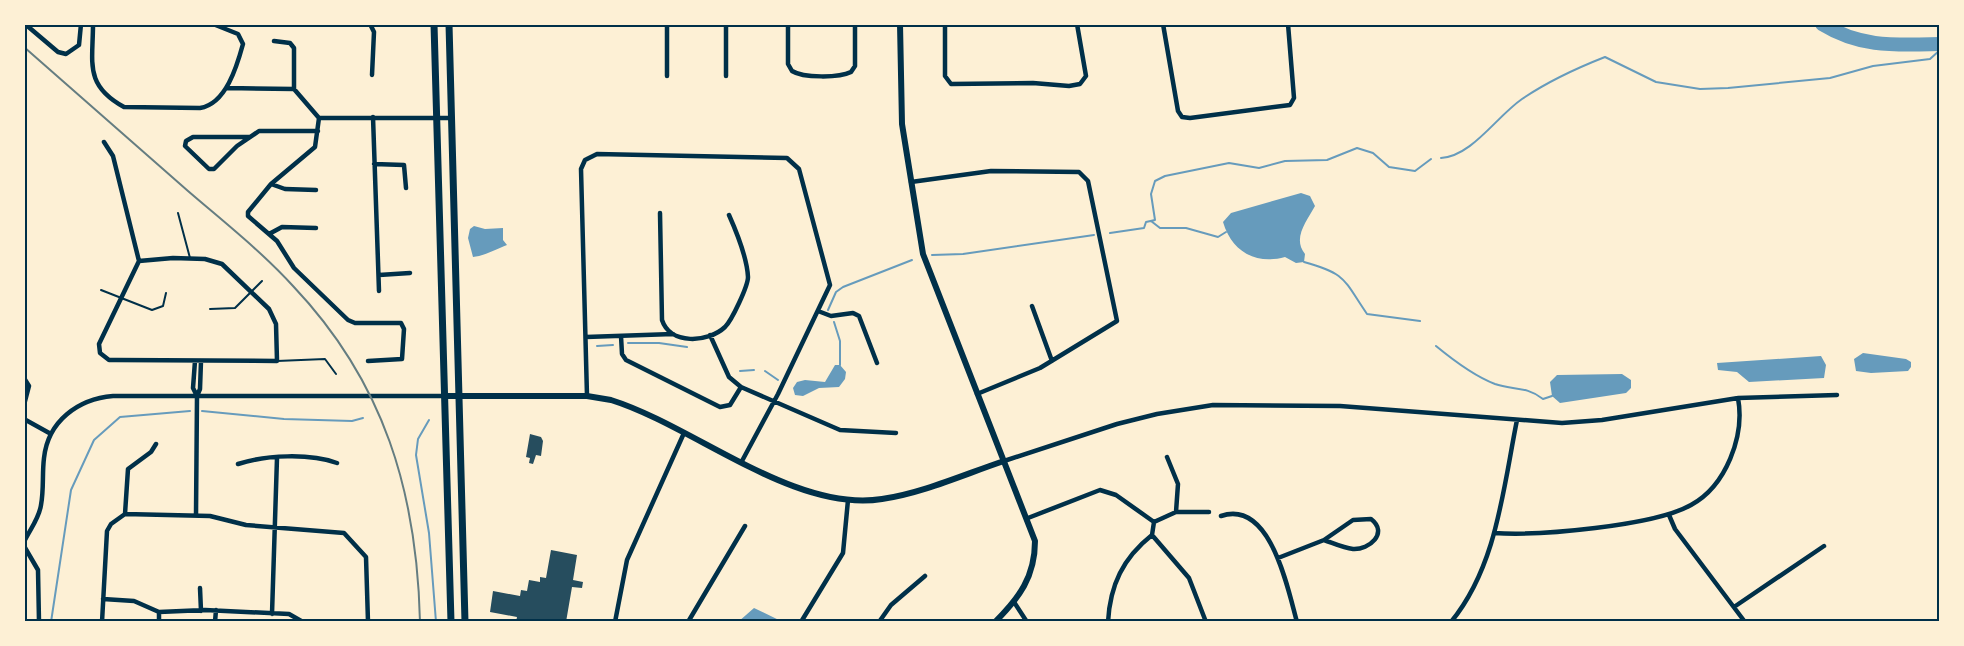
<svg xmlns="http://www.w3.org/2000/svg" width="1964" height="646" font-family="Spectral,serif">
  <rect width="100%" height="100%" fill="#fdf0d5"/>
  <path fill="#669bbc" d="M 1301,193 L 1310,196 L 1315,206 C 1307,221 1292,238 1305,254 L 1304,262 L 1296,263 L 1285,257 C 1256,265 1232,252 1223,222 L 1231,213 Z
    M 474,226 L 485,229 L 503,228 L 503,240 L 507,245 C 497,249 484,256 473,257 L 468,238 L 470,229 Z
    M 1863,353 L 1906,359 L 1911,362 L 1911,367 L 1908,371 L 1871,373 L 1856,371 L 1854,359 Z
    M 1821,356 L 1826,365 L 1824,378 L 1749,382 L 1737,372 L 1718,370 L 1717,363 Z
    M 835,365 L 840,365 L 846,372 L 845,379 L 839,387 L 819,388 L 803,396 L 795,395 L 793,388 L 797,382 L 805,380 L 825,382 Z
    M 1622,374 L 1631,380 L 1631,388 L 1626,393 L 1560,403 L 1552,396 L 1550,382 L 1557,375 Z
    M 754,608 L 783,622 L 738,622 Z"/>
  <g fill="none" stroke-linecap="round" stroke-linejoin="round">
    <path stroke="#669bbc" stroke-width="2" d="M 1441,158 C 1472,156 1496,117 1522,99 C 1547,82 1577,68 1605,57 L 1656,82 L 1700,89 L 1728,88 L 1830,78 L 1873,66 L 1930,59 L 1940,50
      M 1151,221 L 1160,228 L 1186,228 L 1218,237 L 1226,232
      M 1110,233 L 1144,228 L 1146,222 L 1155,220 L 1151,194 L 1155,181 L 1165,176 L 1229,163 L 1259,168 L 1285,161 L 1327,160 L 1357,148 L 1373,153 L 1389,167 L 1415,171 L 1431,159
      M 932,255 L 963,254 L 1094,235
      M 1304,262 C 1347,274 1343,279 1367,314 L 1420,321
      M 828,310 L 836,292 L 843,287 L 912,260
      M 834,322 L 840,341 L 840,365
      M 628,343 L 659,343 L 687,347
      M 597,346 L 613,345
      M 1436,346 C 1453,360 1474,376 1495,384 C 1512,390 1527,386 1543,399 L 1552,396
      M 740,371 L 754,370
      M 765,371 L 778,380
      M 202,411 L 284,419 L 352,421 L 363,418
      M 429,420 L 418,439 L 416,455 L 429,533 L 436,622
      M 51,622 L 71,490 L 94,440 L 120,417 L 190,411"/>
    <path stroke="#669bbc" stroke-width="14" d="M 1822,24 C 1861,48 1896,45 1940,44"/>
  </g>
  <path fill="#264d5e" d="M 530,434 L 541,437 L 543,441 L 541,456 L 536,455 L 533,464 L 529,463 L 530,458 L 526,457 Z
    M 551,550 L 577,555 L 573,580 L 583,582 L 582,588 L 572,587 L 566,622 L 516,622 L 517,617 L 490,612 L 493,591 L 520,596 L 521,590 L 527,591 L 529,580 L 540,582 L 540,577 L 546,578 Z"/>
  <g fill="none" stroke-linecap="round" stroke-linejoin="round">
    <path stroke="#003049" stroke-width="2" d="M 178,213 L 190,258
      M 101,290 L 152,310 L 163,306 L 166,293
      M 210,309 L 235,308 L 262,281
      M 277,361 L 325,359 L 336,374"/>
    <path stroke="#003049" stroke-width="4.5" d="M 25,24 L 58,52 L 66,54 L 79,45 L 81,24
      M 93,24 C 93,63 84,85 124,107 L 200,108 C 226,104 237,66 243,44 L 238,34 L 213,24
      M 370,24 L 374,32 L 372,75
      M 788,24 L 788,64 L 792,71 C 803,78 839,78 851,72 L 855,66 L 855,24
      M 945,24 L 945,76 L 951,84 L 1033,83 L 1069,86 L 1080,84 L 1086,76 L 1077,24
      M 1163,24 L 1178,111 L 1182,117 L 1190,118 L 1290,105 L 1294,98 L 1288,24
      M 274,41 L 290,43 L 294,48 L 294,89
      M 667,76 L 667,24
      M 726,76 L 726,24
      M 227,88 L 294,89
      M 294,89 L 319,118
      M 373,117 L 379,291
      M 249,137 L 193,137 L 186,141 L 185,146 L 209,169 L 214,169 L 237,146 L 259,131 L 318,131
      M 104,142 L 113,156 L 139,261
      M 374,164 L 404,165 L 406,188
      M 911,182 L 991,171 L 1079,172 L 1088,181 L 1117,321 L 1040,368 L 977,394
      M 271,184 L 285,189 L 316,190
      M 660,213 L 662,320 C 670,345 708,343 725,327 C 732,320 748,286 748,277 C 747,257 737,233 729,215
      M 269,234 L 282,227 L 316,228
      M 173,258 L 205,259 L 222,264 L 269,309 L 276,324 L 277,361 L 116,360 L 109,360 L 100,353 L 99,344 L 139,261 Z
      M 379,275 L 410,273
      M 1032,306 L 1052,361
      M 818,311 L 831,316 L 853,313 L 859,316 L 877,363
      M 710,335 L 729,377 L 741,387 L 840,430 L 896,433
      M 621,336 L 622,354 L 626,360 L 720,407 L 730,405 L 741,387
      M 586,337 L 673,334
      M 195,361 L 193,388 L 197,396
      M 368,361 L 402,359 L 404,329 L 401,323 L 355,323 L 348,320 L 294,268 L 277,241 L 248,216 L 248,212 L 271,184 L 315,147 L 319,118 L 452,118
      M 24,378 L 29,386 L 24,405
      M 587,396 L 581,169 L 585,160 L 597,154 L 787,158 L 799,169 L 830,285 L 778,394 L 742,461
      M 24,419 L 51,434
      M 1167,457 L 1178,484 L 1176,512
      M 1004,461 L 1117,424 L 1157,414 L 1213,405 L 1340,406 L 1562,423 L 1602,420 L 1738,398 L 1837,395
      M 238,464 C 266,455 309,453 337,463
      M 125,514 L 210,516 L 246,525 L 344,533 L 366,557 L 368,622
      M 125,514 L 128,469 L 151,452 L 156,444
      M 196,515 L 197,396 L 200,389 L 201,361
      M 1669,515 L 1675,529 L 1745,622
      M 1221,516 C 1271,499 1288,590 1297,622
      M 1028,518 L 1100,490 L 1116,495 L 1154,522
      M 1494,533 C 1538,536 1654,526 1691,505 C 1726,486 1745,436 1738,398
      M 1152,535 L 1189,578 L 1206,622
      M 1152,535 L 1154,522 L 1176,512 L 1209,512
      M 24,542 C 30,529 39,519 41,505 C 44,489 42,474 44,458 C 48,421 78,399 113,396 L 445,396
      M 24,546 L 38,570 L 39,622
      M 1278,558 L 1324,540 L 1353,520 L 1371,519 C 1389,533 1369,550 1353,549 C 1343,548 1333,543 1324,540
      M 200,588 L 201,611
      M 103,599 L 134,601 L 159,612 L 205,610 L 289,614 L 303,622
      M 1014,602 L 1027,622
      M 1734,607 L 1824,546
      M 272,614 L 277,458
      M 102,622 L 107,531 L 111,524 L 125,514
      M 159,622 L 159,612
      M 215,622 L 216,610
      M 615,622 L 627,560 L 684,433
      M 688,622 L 745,526
      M 801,622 L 843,553 L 848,500
      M 879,622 L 891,605 L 925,576
      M 1108,622 C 1110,585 1123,558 1152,535
      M 1451,622 C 1497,566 1503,489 1517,420"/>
    <path stroke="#003049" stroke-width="6" d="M 900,24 L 902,124 L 923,254 L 1035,541 C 1035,577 1019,598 995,622
      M 445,396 L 587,396 L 611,400 C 694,426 794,513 882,499 C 923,493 965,474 1004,461"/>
    <path stroke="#003049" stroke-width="7" d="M 434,24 L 451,622
      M 449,24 L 465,622"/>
    <path stroke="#657d81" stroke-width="2" d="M 24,47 C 79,95 134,143 188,191 C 224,222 261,251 293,286 C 384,382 417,492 420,622"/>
  </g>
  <rect width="1964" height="646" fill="none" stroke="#fdf0d5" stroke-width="51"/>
  <rect x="26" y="26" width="1912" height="594" fill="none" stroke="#003049" stroke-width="2"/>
</svg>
